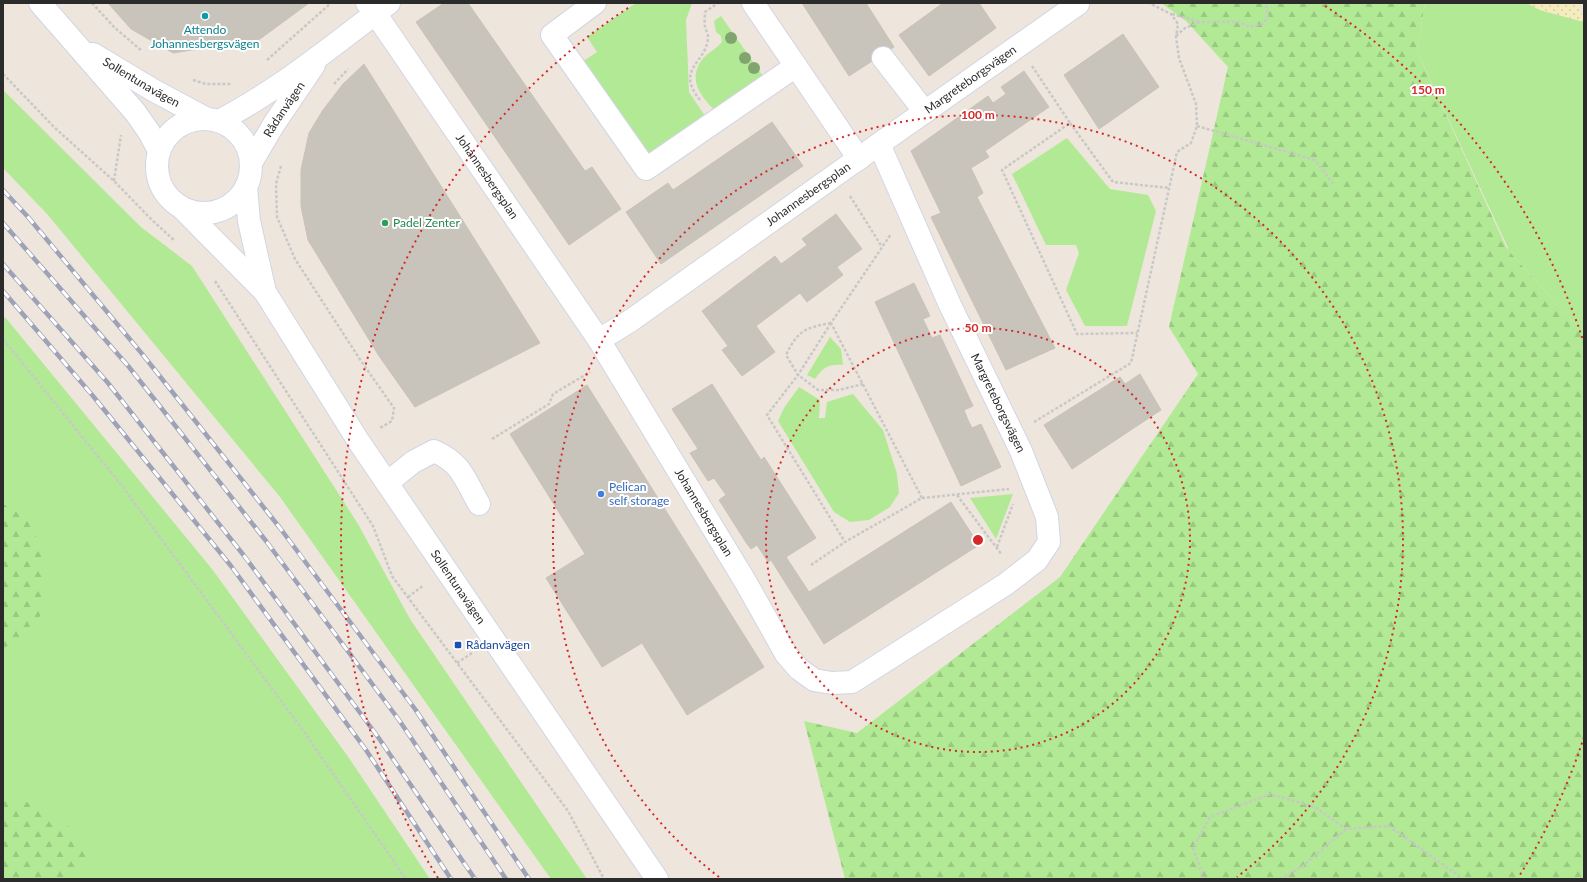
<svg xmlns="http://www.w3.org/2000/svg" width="1587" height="882" font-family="Lato,sans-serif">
  <defs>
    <pattern id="forest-firs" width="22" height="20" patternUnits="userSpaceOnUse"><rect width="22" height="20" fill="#b2e995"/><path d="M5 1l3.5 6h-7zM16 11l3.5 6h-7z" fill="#99c881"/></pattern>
    <pattern id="sand-dots" width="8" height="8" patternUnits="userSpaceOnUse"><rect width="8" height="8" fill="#f5ecbd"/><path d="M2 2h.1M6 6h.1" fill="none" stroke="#d2cba3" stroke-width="1.8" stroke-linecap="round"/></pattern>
  </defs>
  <rect width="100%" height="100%" fill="#eee6dc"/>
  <path fill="#b2e995" d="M 636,3 L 692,3 L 686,20 L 689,92 L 707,119 L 647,161 L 579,64 L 597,52 L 587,37 Z
    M 1425,3 L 1527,3 L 1540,10 L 1584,22 L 1584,334 L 1507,249 L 1508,248 L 1417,51 Z
    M 721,16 L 765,79 L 717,113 C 703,98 687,83 701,61 C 706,54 716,49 722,42 L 721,36 L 716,32 L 714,21 Z
    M 3,90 L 141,227 L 192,266 L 358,524 L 410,619 L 587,879 L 551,879 L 280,497 L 48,215 L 3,168 Z
    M 1067,138 L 1110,189 L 1148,195 L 1156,211 L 1127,326 L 1085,326 L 1066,290 L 1079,253 L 1076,245 L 1046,245 L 1012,174 Z
    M 5,317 L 212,569 L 349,758 L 430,879 L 3,879 L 3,319 Z
    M 830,337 L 841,349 L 843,365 C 828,364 823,368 815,379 L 807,375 Z
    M 799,387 L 820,400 L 819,418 L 825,418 L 827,402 L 853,394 L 883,430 L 897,474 L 899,493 L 890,507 L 869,520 L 850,522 L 834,512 L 778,421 L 784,408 Z
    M 1013,494 L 996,539 L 970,498 Z"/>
  <path fill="url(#forest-firs)" d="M 1161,3 L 1425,3 L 1417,51 L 1507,249 L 1584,334 L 1584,879 L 845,879 L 804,721 L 857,733 L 1060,577 L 1198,374 L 1169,327 L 1228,67 L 1186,21 Z
    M 3,504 L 29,520 L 39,544 L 47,575 L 40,616 L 17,639 L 3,649 Z
    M 3,795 L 21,799 L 51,814 L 74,830 L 87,852 L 85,864 L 61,879 L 3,879 Z"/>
  <path fill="url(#sand-dots)" d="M 1527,3 L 1578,3 L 1584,22 L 1540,10 Z"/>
  <path fill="#c9c4bb" stroke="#cac2b6" d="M 108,3 L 309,3 L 260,39 L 173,53 L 131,29 Z
    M 444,3 L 468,3 L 585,171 L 592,167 L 621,209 L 569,245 L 416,22 Z
    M 802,3 L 866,3 L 894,47 L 849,76 Z
    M 943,3 L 979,3 L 996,28 L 929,76 L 899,35 Z
    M 1123,34 L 1159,87 L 1099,129 L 1064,75 Z
    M 364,64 L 540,343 L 415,407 L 379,356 L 308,240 L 301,206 L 301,170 L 309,133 L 323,110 L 343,84 Z
    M 1024,71 L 1049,107 L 985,151 L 989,157 L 971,168 L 983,193 L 977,197 L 1055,348 L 1006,370 L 931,217 L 941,213 L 911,151 L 988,96 L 993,103 L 1006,94 L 1001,87 Z
    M 772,122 L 803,166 L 661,264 L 626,212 L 668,183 L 673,190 Z
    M 836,214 L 862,249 L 837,267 L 843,275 L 807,302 L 800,293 L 756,326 L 775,352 L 742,376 L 722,350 L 728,346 L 702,311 L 775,256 L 781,264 L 807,245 L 802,239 Z
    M 914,283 L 930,316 L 923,319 L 932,338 L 940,335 L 973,406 L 964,410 L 968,420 L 972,428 L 981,424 L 1001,467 L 961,486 L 875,302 Z
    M 1140,374 L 1161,410 L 1072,469 L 1044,425 L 1120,377 L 1125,384 Z
    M 712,384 L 761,460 L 764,457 L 816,538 L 786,557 L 809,592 L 951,502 L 979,545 L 824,644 L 771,560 L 768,562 L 757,545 L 751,549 L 747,544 L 719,500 L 726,495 L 714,478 L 708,481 L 690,453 L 698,449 L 672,409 Z
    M 587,385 L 764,667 L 687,715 L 642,643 L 602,667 L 546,578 L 585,554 L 510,434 Z"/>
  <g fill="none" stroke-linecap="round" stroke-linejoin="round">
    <defs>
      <g id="minor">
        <path d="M 40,3 L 135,112 L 149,132 L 159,151"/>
        <path id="s1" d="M 367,3 L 375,13 L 599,340 L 745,581 L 786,654 L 799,669 L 814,680 L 832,683 L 852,682 L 1006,584 L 1037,560 L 1049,542 L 1047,517 L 1021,451 L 950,305 L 879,144 L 1078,4"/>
        <path d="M 595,3 L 552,35 L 646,169 L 796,66"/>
        <path d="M 753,3 L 859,159"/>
        <path id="s2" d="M 93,54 L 153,90 L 207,119"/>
        <path d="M 883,58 L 925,112"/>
        <circle cx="204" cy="166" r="47"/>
        <path d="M 219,121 C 279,90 335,44 389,3"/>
        <path id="s3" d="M 251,163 L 274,124 L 314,65"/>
        <path d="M 246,187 L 249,221 L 265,292"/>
        <path id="s4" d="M 181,207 L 265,292 L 359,442 L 657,879"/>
        <path id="s5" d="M 599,340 L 630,321 L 879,144"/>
        <path d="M 387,483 L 413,462 L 434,451 C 462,463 465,480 479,504"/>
      </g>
    </defs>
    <use href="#minor" stroke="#d1d5e5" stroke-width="24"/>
    <path stroke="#c8c8c8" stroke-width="2.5" stroke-dasharray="3 2" stroke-linecap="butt" d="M 92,3 L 115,28 L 142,51
      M 1172,14 L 1200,22
      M 1176,36 L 1185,28 L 1200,22 L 1239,22 L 1250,27 L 1264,23 L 1268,16 L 1265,3
      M 267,60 L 331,3
      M 1032,66 L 1070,123 L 1002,170 L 1077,334 L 1137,333
      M 3,74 L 55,128 L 114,181 L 152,220 L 175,241
      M 193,80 L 206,84 L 232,84
      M 334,84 L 348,69
      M 700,100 C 675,69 705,64 708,39 C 709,35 706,31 705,27 C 704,23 705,17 705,12 L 718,3
      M 1070,123 L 1113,182 L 1169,188
      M 1197,126 L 1315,160 L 1334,185
      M 281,166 L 276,184 L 277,217 L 295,259 L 361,361 L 394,408 L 392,421 L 380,428
      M 114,181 L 121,135
      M 850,196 L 882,247
      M 215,281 L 373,526 L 392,576 L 568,811 L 604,879
      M 831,323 L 798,375 L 767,415 L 845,542 L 922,498 L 831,323 L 891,234
      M 831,323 C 805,328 798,330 786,355 L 798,375 L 818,390 L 839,390 L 863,384
      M 3,339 L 122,486 L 302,729 L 406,879
      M 1034,422 L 1131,363 L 1177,152 L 1191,143 L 1197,126 L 1196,104 L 1179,58 L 1176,37 L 1178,24 L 1171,14 L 1149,3
      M 492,439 L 549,404 L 553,394 L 590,372
      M 957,495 L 1002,555
      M 922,498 L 1009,489
      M 997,547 L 1013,504
      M 811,565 L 845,542
      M 408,597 L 424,585
      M 457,663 L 472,653
      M 1204,879 L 1193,848 L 1210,817 L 1270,794 L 1315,807 L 1346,829 L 1389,826 L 1463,879
      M 1280,879 L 1303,866 L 1346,829"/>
    <use href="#minor" stroke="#fff" stroke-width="22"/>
    <defs>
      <path id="rail" d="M 3,190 L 28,217 L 143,355 L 280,528 L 415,709 L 529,879
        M 3,223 L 129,367 L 266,541 L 399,720 L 506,879
        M 3,264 L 108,383 L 245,557 L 378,737 L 475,879
        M 3,291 L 93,396 L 231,566 L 366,750 L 451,879"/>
    </defs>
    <use href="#rail" stroke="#9ea2b7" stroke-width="4.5"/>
    <use href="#rail" stroke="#fff" stroke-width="3" stroke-dasharray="9" stroke-linecap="butt"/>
  </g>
  <g fill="#81a56f">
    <circle cx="731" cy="38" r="6"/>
    <circle cx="745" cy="58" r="6"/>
    <circle cx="754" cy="68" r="6"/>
  </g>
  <g fill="none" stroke="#d62828" stroke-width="2" stroke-dasharray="2 4">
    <circle cx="978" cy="540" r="212"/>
    <path d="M719 877A425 425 0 1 1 1237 877"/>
    <path d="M1584 737A637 637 0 0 1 1518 878M438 878A637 637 0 0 1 631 6M1325 6A637 637 0 0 1 1584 343"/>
  </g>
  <circle fill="#0f9aa8" stroke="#fff" stroke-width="1.5" cx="205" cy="16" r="4"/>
  <circle fill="#2e9e5b" stroke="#fff" stroke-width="1.5" cx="385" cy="223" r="4"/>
  <circle fill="#3f7fe0" stroke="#fff" stroke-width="1.5" cx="601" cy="494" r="4"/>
  <rect fill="#1a4fb4" stroke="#fff" stroke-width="1.5" x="454" y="641" width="8" height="8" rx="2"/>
  <g text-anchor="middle" stroke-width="4" stroke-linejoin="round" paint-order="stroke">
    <g font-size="12" fill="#0d838f" stroke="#fff">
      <text x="205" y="34">Attendo<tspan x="205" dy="14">Johannesbergsvägen</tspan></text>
    </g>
    <g font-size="12" fill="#2b2b2b" stroke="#fff">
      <text dy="4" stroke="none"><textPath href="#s1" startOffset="1641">Margreteborgsvägen</textPath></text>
      <text dy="4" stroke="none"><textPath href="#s2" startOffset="56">Sollentunavägen</textPath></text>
      <text dy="4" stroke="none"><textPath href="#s3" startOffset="63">Rådanvägen</textPath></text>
      <text dy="4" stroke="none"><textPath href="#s1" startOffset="211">Johannesbergsplan</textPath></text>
      <text dy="4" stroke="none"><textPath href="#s5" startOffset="255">Johannesbergsplan</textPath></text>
      <text transform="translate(998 403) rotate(64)" y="4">Margreteborgsvägen</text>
      <text dy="4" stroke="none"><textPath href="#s1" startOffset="611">Johannesbergsplan</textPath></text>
      <text dy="4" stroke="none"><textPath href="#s4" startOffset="472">Sollentunavägen</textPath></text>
    </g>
    <g font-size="12" fill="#27864d" stroke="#fff" text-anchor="start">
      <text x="393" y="227">Padel Zenter</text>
    </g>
    <g font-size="12" fill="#366cbe" stroke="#fff" text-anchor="start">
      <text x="609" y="491">Pelican<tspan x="609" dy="14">self storage</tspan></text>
    </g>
    <g font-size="12" fill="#164399" stroke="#fff" text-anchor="start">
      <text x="466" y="649">Rådanvägen</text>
    </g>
  </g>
  <circle cx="978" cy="540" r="6" fill="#d62828" stroke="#fff" stroke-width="2"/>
  <g font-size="12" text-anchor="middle" font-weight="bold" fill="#d62828" stroke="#fff" stroke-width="4" stroke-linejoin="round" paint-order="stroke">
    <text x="1428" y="94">150 m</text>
    <text x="978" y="119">100 m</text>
    <text x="978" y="332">50 m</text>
  </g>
  <rect width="1587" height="882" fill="none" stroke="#2b2b2b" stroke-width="8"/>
</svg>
